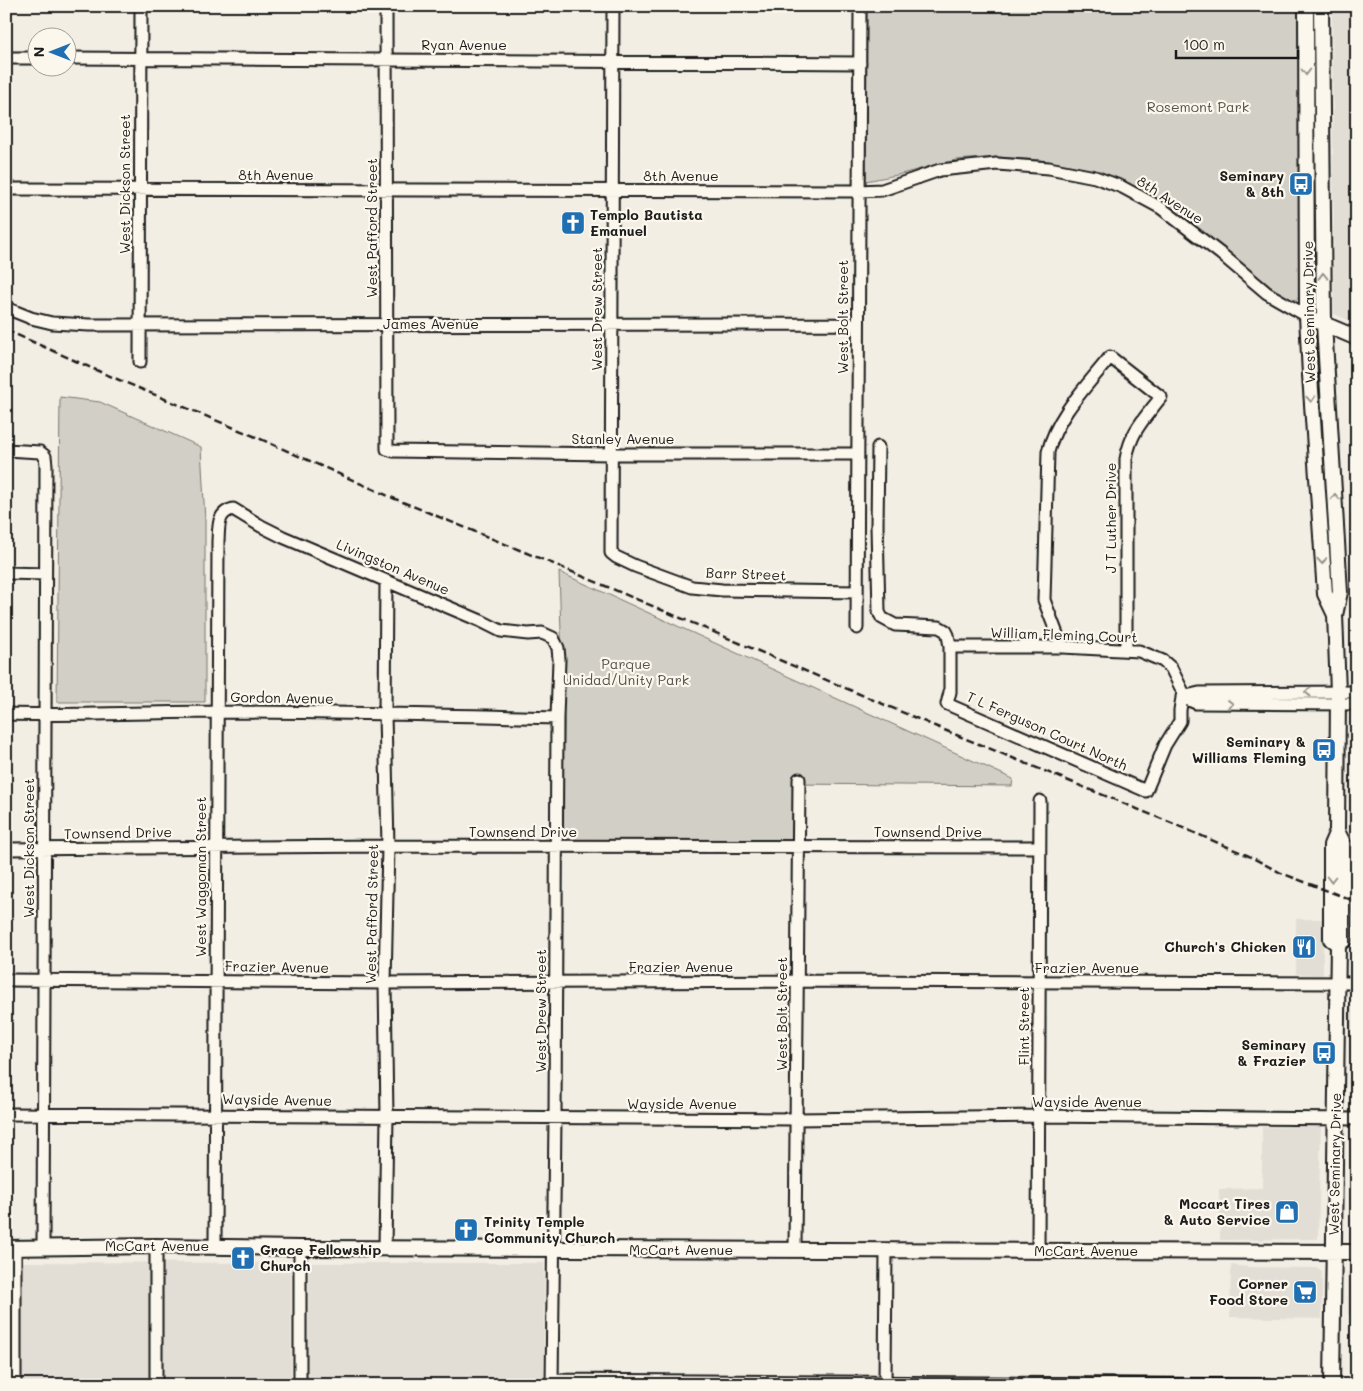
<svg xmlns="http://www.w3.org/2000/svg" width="1363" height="1391" font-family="Mali,sans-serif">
  <rect width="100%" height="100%" fill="#f2eee4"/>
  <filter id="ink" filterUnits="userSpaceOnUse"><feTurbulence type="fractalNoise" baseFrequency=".02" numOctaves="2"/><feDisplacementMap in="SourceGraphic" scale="10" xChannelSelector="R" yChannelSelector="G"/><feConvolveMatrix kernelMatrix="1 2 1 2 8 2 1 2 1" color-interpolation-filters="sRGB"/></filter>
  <g filter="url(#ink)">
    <path fill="#e2ded5" d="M 1332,6 L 1357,6 L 1357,324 L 1334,314 Z
      M 1296,919 L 1323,919 L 1323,975 L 1296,974 Z
      M 1354,991 L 1357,991 L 1357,1107 L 1350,1107 L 1350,994 Z
      M 1321,1125 L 1318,1239 L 1220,1240 L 1219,1189 L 1262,1188 L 1262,1127 Z
      M 1349,1128 L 1357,1128 L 1357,1175 L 1350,1175 Z
      M 1350,1194 L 1357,1194 L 1357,1240 L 1350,1240 Z
      M 6,1262 L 291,1263 L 291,1385 L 6,1385 Z
      M 309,1263 L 544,1263 L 544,1385 L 308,1385 Z
      M 1231,1265 L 1249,1267 L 1318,1268 L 1322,1272 L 1322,1319 L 1230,1317 Z
      M 1351,1269 L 1357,1269 L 1357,1315 L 1348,1315 L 1347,1273 Z"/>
    <path fill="#d2cfc6" stroke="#777671" d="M 867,6 L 1301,6 L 1302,295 C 1297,300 1294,301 1287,299 L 1159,200 L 1087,169 L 1040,160 L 998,157 L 956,160 L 897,175 L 866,181 Z
      M 60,397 L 100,402 L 201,447 L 205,521 L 205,702 L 57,702 Z
      M 559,572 L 1013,779 L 1012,786 L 793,784 L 792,843 L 562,842 L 564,721 Z"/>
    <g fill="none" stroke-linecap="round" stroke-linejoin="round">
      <defs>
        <path id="minor" d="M 386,6 L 387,449 L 393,451 L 612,454 L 858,454
          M 613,6 L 611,553 L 616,557 L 635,566 L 692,587 L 722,590 L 857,592
          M 6,58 L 38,58
          M 68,58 L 860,63
          M 6,189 L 859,191 L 882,190 L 940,170 L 997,164 L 1049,168 L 1095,177 L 1122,187 L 1161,208 L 1221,254 L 1267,293 L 1307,316
          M 6,308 L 31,318 L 52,323 L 89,325 L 858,324
          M 140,362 L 141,6
          M 878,447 L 877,526 L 879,612 L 882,618 L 895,625 L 939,627 L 946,631 L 948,635 L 950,647 L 950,692 L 947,704 L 1146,791 L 1165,745 L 1180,721 L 1180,710 L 1183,692 L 1171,668 L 1163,661 L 1139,651 L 1062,647 L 950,647
          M 6,450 L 40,452 L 45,456 L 46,465 L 43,1247
          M 6,573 L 45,574
          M 857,628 L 860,6
          M 1062,647 L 1044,600 L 1048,452 C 1057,415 1087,386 1110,357 L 1161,397 C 1144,419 1131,431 1126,459 L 1126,650
          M 1182,697 L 1196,703 L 1357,704
          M 1182,697 L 1199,693 L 1357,692
          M 6,714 C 77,716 148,712 219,712 C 331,712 444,715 557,718
          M 6,849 L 388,846 L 1039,847
          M 6,980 L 385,983 L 797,981 L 1357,983
          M 6,1114 L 796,1119 L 1038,1116 L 1357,1119
          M 156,1246 L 156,1385
          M 215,1246 L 218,541 C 219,526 217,513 233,509 L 261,526 L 283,537 L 481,621 L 501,631 L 528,634 L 542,633 L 553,638 L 558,648 L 559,659 L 557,718 L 555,1118 L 552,1385
          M 385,1248 L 387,1116 L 385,983 L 388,846 L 385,714 L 386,581
          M 795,1250 L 799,779
          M 1038,1251 L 1040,801
          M 552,1380 L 1269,1385
          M 15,1385 L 15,1248
          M 300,1385 L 300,1248
          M 885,1385 L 886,1250"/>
        <path id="major" d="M 1306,6 L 1307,316 L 1310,375 L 1325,594 L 1335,615
          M 1321,6 L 1324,324 L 1340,592 L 1335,615 L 1338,692 L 1337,831 L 1331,845 L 1331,939 L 1338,944
          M 1317,321 L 1357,338
          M 1337,831 L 1344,845 L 1344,940 L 1338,944
          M 6,1248 L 156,1246 L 300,1248 L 1357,1252
          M 1332,1385 L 1338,944"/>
      </defs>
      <use href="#minor" stroke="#1c1c1c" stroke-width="15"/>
      <use href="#major" stroke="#1c1c1c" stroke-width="18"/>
      <use href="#minor" stroke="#fbf7ec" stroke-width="11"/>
      <use href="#major" stroke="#fbf7ec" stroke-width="14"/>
      <path stroke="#1c1c1c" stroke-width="2.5" stroke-dasharray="8 4" stroke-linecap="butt" d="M 6,330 L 105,374 L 256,437 L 393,498 L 556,565 L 937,727 L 1169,822 L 1249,856 L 1281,873 L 1357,902"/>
    </g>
    <defs><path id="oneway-chevron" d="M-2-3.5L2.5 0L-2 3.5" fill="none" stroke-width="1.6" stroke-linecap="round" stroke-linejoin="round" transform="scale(1.25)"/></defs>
    <g stroke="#97948e">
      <use href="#oneway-chevron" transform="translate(1306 72) rotate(90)"/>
      <use href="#oneway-chevron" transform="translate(1323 276) rotate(-91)"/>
      <use href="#oneway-chevron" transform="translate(1311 399) rotate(86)"/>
      <use href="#oneway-chevron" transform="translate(1335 497) rotate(-93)"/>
      <use href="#oneway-chevron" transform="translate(1322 561) rotate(86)"/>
      <use href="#oneway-chevron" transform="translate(1308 692) rotate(180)"/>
      <use href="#oneway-chevron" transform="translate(1230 704)"/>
      <use href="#oneway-chevron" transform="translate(1331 879) rotate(90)"/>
    </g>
  </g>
  <defs>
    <symbol id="bus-square" viewBox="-11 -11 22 22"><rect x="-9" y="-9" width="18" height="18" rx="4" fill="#1f6fb2" stroke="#fbf7ec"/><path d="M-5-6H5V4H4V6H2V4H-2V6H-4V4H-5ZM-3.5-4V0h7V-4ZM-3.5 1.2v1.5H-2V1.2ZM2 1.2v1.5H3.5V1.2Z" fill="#fff"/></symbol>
    <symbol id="church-square" viewBox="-11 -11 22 22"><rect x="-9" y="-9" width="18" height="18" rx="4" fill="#1f6fb2" stroke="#fbf7ec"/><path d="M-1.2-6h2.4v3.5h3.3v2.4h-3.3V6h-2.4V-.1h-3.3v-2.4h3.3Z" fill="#fff"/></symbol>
    <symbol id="restaurant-square" viewBox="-11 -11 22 22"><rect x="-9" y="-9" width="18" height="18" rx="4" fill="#1f6fb2" stroke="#fbf7ec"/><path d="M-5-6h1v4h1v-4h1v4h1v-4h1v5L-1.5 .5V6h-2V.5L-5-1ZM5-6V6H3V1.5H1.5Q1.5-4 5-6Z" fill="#fff"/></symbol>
    <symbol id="shop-square" viewBox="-11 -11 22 22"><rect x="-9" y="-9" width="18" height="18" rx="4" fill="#1f6fb2" stroke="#fbf7ec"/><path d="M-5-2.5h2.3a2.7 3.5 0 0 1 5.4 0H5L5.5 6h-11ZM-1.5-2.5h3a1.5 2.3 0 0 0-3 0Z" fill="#fff"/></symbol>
    <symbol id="supermarket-square" viewBox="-11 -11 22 22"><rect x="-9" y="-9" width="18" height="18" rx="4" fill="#1f6fb2" stroke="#fbf7ec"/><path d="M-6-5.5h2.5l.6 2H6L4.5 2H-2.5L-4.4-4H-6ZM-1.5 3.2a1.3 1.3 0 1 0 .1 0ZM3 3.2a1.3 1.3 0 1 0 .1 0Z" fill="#fff"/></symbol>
  </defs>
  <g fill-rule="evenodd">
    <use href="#bus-square" x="1287" y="170" width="28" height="28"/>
    <use href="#church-square" x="559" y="209" width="28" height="28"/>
    <use href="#bus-square" x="1310" y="736" width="28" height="28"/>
    <use href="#restaurant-square" x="1290" y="933" width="28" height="28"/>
    <use href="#bus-square" x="1310" y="1039" width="28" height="28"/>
    <use href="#shop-square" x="1273" y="1198" width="28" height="28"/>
    <use href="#church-square" x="452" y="1216" width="28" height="28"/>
    <use href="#church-square" x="229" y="1244" width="28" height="28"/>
    <use href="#supermarket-square" x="1291" y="1278" width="28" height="28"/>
  </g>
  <g text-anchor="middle" stroke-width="4.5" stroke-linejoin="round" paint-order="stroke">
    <g font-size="14" fill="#1c1c1c" stroke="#fbf7ec">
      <text x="464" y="50">Ryan Avenue</text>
      <text x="276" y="180">8th Avenue</text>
      <text x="681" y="181">8th Avenue</text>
      <text transform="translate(125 184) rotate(-90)" y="5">West Dickson Street</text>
      <text transform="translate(1170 200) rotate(33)" y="5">8th Avenue</text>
      <text transform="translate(372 228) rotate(-90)" y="5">West Pafford Street</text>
      <text transform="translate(597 309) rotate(-90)" y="5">West Drew Street</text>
      <text transform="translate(1309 312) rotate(-91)" y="5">West Seminary Drive</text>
      <text transform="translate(843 317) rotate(-90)" y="5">West Bolt Street</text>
      <text x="431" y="329">James Avenue</text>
      <text x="623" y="444">Stanley Avenue</text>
      <text transform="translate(1111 518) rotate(-90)" y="5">J T Luther Drive</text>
      <text transform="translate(393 567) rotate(23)" y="5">Livingston Avenue</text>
      <text transform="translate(746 574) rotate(2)" y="5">Barr Street</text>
      <text transform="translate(1064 635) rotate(2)" y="5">William Fleming Court</text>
      <text transform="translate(282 698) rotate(1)" y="5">Gordon Avenue</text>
      <text transform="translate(1047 731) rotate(24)" y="5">T L Ferguson Court North</text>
      <text x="523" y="837">Townsend Drive</text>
      <text x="928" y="837">Townsend Drive</text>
      <text transform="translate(118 833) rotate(-1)" y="5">Townsend Drive</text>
      <text transform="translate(29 848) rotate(-90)" y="5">West Dickson Street</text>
      <text transform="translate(201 877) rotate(-90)" y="5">West Waggoman Street</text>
      <text transform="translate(372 914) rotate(-89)" y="5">West Pafford Street</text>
      <text transform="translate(277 967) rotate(1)" y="5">Frazier Avenue</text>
      <text x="681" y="972">Frazier Avenue</text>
      <text x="1087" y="973">Frazier Avenue</text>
      <text transform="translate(541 1011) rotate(-90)" y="5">West Drew Street</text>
      <text transform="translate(782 1014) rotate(-90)" y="5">West Bolt Street</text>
      <text transform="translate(1024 1026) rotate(-90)" y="5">Flint Street</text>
      <text transform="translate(277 1100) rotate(1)" y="5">Wayside Avenue</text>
      <text x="1087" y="1107">Wayside Avenue</text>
      <text x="682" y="1109">Wayside Avenue</text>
      <text transform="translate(1335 1164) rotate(-89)" y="5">West Seminary Drive</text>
      <text x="157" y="1251">McCart Avenue</text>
      <text x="681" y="1255">McCart Avenue</text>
      <text x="1086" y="1256">McCart Avenue</text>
    </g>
    <g font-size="14" fill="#53524f" stroke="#fbf7ec">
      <text x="1198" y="112">Rosemont Park</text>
      <text x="626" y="669">Parque<tspan x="626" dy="16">Unidad/Unity Park</tspan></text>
    </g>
    <g font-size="14" font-weight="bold" fill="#1c1c1c" stroke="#fbf7ec" text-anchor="end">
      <text x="1284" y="181">Seminary<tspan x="1284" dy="16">&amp; 8th</tspan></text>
      <text x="590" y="220" text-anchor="start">Templo Bautista<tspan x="590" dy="16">Emanuel</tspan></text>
      <text x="1306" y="747">Seminary &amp;<tspan x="1306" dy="16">Williams Fleming</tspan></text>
      <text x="1286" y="952">Church's Chicken</text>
      <text x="1306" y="1050">Seminary<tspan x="1306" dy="16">&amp; Frazier</tspan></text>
      <text x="1270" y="1209">Mccart Tires<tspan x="1270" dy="16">&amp; Auto Service</tspan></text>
      <text x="484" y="1227" text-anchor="start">Trinity Temple<tspan x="484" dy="16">Community Church</tspan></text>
      <text x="260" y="1255" text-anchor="start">Grace Fellowship<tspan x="260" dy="16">Church</tspan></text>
      <text x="1288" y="1289">Corner<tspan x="1288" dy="16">Food Store</tspan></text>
    </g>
  </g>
  <rect width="1363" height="1391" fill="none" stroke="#fbf7ec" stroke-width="25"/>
  <rect x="12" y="12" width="1338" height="1366" fill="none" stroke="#1c1c1c" stroke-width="2" filter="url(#ink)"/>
  <g transform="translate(52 52) rotate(270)"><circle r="24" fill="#fbf7ec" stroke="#a29f99"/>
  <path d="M0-4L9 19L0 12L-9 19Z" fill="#1f6fb2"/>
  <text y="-8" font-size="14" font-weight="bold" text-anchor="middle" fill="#1c1c1c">N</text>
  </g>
  <path d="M1176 50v8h122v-8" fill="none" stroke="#1c1c1c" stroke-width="2.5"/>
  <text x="1183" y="50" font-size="15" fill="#1c1c1c" stroke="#fbf7ec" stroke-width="4" paint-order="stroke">100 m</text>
</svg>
